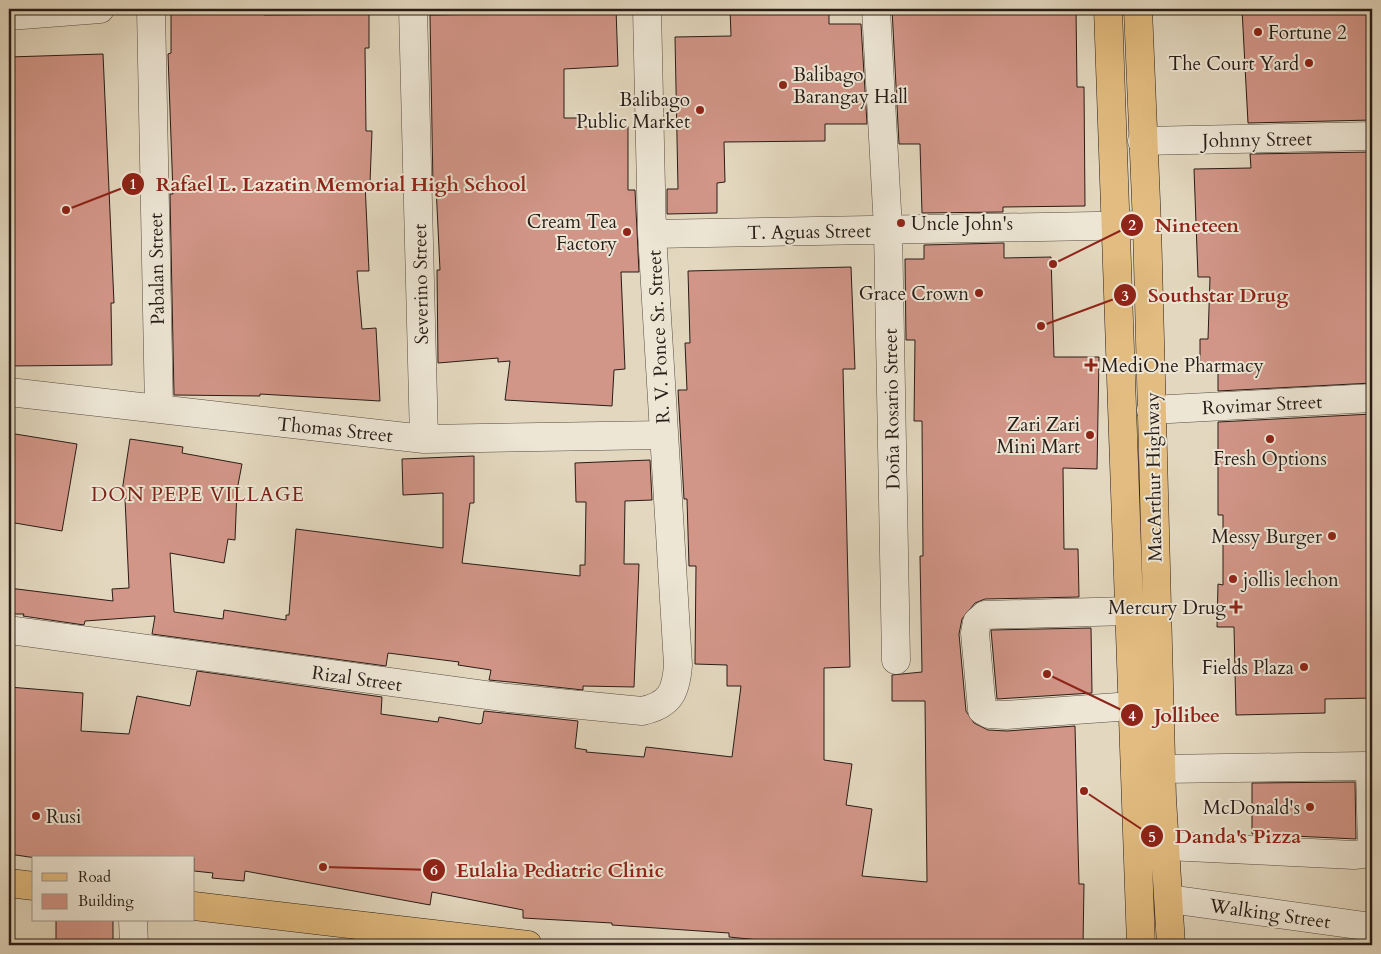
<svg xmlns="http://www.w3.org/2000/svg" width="1381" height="954" font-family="Cardo,serif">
  <rect width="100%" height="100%" fill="#e3d8bf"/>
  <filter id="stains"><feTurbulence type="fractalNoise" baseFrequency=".004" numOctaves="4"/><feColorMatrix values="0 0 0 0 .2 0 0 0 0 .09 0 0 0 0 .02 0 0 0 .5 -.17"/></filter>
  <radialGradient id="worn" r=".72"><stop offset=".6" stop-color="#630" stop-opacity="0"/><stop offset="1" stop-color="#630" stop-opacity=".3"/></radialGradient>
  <path fill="#d29688" stroke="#281c17" d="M 171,9 L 264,9 L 264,15 L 369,14 L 369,48 L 365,48 L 366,131 L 372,131 L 370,183 L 365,183 L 369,271 L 357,271 L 362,329 L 376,328 L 380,401 L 260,394 L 260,396 L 174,395 L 170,194 L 173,194 L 168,54 L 171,53 Z
    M 525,9 L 616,9 L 618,66 L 564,69 L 564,118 L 579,118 L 579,127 L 628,126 L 628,190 L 635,190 L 639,272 L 621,272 L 625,369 L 614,370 L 612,406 L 505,400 L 510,361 L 498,362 L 498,358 L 438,363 L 437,270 L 440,270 L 436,186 L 433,186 L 430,15 L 497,14 L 497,10 Z
    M 730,9 L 829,9 L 829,24 L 861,24 L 867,124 L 825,124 L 825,141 L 724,142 L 725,182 L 717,183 L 717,213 L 667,214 L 667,189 L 678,189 L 675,37 L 731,36 Z
    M 892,9 L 1076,9 L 1077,87 L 1084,87 L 1085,206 L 1003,207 L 1003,212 L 922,213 L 920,144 L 899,144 Z
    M 1242,9 L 1372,9 L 1372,120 L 1248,123 Z
    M 103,54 L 114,303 L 111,303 L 112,365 L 9,366 L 9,57 Z
    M 1372,152 L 1372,383 L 1218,391 L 1218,370 L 1200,370 L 1200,339 L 1208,339 L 1210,277 L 1198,277 L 1194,169 L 1251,168 L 1250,154 Z
    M 1004,243 L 1004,258 L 1051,257 L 1054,357 L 1099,357 L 1097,469 L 1063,468 L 1064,549 L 1078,549 L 1079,597 L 985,599 L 975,603 L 962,619 L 959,634 L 966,711 L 974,723 L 988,730 L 1007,731 L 1075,726 L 1079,884 L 1084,884 L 1083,945 L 822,945 L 779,942 L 729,937 L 729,933 L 612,925 L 612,923 L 523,918 L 523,910 L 432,892 L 430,905 L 245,871 L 244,881 L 212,878 L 213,873 L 194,871 L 194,858 L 36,858 L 9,854 L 9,687 L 83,693 L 81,731 L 129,734 L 137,696 L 190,706 L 197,671 L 382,697 L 381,714 L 438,722 L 439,717 L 479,724 L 482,723 L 484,711 L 578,721 L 575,748 L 587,750 L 586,752 L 644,757 L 646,747 L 732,757 L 741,686 L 727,686 L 727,665 L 695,664 L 696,566 L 689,566 L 687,499 L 684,499 L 678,390 L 687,390 L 685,343 L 690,343 L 688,271 L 851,267 L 855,369 L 843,369 L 850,667 L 824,668 L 824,760 L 852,764 L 846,805 L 872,809 L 862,876 L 927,882 L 925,701 L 892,701 L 892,675 L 922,672 L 920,556 L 923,556 L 922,421 L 914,421 L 915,340 L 906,340 L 905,259 L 924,259 L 924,245 Z
    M 1372,414 L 1372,698 L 1325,699 L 1325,713 L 1236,715 L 1234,627 L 1217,627 L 1218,584 L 1223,585 L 1223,515 L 1218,515 L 1218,422 Z
    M 9,433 L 77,444 L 62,531 L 9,522 Z
    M 130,439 L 183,447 L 182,453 L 242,464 L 237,490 L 235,540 L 228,539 L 224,563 L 170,553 L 174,612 L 223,619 L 224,610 L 286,620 L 286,615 L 289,615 L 296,529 L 443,548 L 443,493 L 403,495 L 402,459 L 474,456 L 474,503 L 470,503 L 462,563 L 580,576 L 580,565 L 585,565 L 586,502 L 576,502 L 575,463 L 650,460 L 652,500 L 625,501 L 624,564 L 639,564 L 634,687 L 583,686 L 583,690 L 510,682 L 489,680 L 491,670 L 458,665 L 459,662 L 388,653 L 386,666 L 152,634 L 155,616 L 85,621 L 84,625 L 23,616 L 24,614 L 9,614 L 9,588 L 113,601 L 112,589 L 129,588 L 125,498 L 121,498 Z
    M 1091,628 L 1092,693 L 997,699 L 991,630 Z
    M 1355,782 L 1356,839 L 1252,834 L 1252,783 Z
    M 56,920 L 113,920 L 113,945 L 56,945 Z"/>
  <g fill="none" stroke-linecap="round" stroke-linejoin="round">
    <defs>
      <path id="minor" d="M 151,9 L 159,409
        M 413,9 L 424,439
        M 876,9 L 888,229 L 896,660
        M 9,16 L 100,9
        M 1142,141 L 1372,136
        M 652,234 L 1147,225
        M 9,392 L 424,439 L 663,435
        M 1151,410 L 1372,398
        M 1128,611 L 985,615 L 977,622 L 975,633 L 982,710 L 989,714 L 1006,715 L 1132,706
        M 9,630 L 508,698 L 642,711 C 670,705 676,692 678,665 L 652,234 L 647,9
        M 1162,769 L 1365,766 L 1370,770 L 1372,849 L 1370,853 L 1354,855 L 1166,846
        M 1169,899 L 1372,927
        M 133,920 L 134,945
        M 372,927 L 373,945"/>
      <path id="major" d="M 9,883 L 34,886
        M 194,906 L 528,945"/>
      <path id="highway" d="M 1108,9 L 1141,945
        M 1138,9 L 1147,225 L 1162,798 L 1171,945"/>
    </defs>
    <use href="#minor" stroke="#574b41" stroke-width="29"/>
    <use href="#major" stroke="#281c17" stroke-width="29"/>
    <use href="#highway" stroke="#281c17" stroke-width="29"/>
    <use href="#minor" stroke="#ede6d5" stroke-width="28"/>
    <use href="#major" stroke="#e2bc80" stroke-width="28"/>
    <use href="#highway" stroke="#e2bc80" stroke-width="28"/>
  </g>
  <g fill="#8f2418" stroke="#ede6d5" stroke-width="2">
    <circle cx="1258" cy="32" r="5"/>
    <circle cx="1309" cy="63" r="5"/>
    <circle cx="783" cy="85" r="5"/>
    <circle cx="700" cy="110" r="5"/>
    <circle cx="901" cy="223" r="5"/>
    <circle cx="627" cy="232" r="5"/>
    <circle cx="979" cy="293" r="5"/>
    <path d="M1088.5 357.5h5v5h5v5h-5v5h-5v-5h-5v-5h5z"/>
    <circle cx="1090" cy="435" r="5"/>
    <circle cx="1270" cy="439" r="5"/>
    <circle cx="1332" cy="536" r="5"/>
    <circle cx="1233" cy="579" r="5"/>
    <path d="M1233.5 599.5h5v5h5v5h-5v5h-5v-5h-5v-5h5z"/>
    <circle cx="1304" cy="667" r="5"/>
    <circle cx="1310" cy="807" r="5"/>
    <circle cx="36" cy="816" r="5"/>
  </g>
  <g text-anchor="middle" stroke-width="4" stroke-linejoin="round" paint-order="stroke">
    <g font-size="19" fill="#281c17" stroke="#ede6d5" text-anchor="end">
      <text x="1268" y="39" text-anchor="start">Fortune 2</text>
      <text x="1299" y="70">The Court Yard</text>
      <text x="793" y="81" text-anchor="start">Balibago<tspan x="793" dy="22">Barangay Hall</tspan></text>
      <text x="690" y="106">Balibago<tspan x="690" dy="22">Public Market</tspan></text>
      <text x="617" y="228">Cream Tea<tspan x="617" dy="22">Factory</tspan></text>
      <text x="911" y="230" text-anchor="start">Uncle John's</text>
      <text x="969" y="300">Grace Crown</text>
      <text x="1101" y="372" text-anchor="start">MediOne Pharmacy</text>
      <text x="1080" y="431">Zari Zari<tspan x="1080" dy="22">Mini Mart</tspan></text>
      <text x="1270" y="465" text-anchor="middle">Fresh Options</text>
      <text x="1322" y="543">Messy Burger</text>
      <text x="1243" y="586" text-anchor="start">jollis lechon</text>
      <text x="1226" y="614">Mercury Drug</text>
      <text x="1294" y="674">Fields Plaza</text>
      <text x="1300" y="814">McDonald's</text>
      <text x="46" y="823" text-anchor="start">Rusi</text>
    </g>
    <g font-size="19" fill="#281c17" stroke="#ede6d5">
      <text transform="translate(1257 139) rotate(-1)" y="7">Johnny Street</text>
      <text transform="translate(809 231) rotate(-1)" y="7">T. Aguas Street</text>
      <text transform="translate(156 269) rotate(-91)" y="7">Pabalan Street</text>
      <text transform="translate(420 284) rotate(-91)" y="7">Severino Street</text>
      <text transform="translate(658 337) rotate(-93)" y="7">R. V. Ponce Sr. Street</text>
      <text transform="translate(1262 404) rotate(-3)" y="7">Rovimar Street</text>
      <text transform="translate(891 409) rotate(-91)" y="7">Doña Rosario Street</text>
      <text transform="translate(335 429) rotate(6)" y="7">Thomas Street</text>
      <text transform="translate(1153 477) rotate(-91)" y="7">MacArthur Highway</text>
      <text transform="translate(357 678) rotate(8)" y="7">Rizal Street</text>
      <text transform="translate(1270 913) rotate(8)" y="7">Walking Street</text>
    </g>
    <g font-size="20" letter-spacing="1" fill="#7a1f14" stroke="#ede6d5">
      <text x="198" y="501">DON PEPE VILLAGE</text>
    </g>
  </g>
  <path fill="none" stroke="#8f2418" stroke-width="2" d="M66 210L133 184M1053 264L1132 225M1041 326L1125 295M1047 674L1132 715M1084 791L1152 836M323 867L434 870"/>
  <g fill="#8f2418" stroke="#ede6d5" stroke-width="2">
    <circle cx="66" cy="210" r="5"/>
    <circle cx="1053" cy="264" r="5"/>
    <circle cx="1041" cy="326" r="5"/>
    <circle cx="1047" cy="674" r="5"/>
    <circle cx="1084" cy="791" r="5"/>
    <circle cx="323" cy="867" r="5"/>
    <circle cx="133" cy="184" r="12"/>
    <circle cx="1132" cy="225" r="12"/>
    <circle cx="1125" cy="295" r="12"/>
    <circle cx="1132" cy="715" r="12"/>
    <circle cx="1152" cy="836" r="12"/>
    <circle cx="434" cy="870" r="12"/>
  </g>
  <g font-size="15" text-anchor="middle" font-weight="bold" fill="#fff">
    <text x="133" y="189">1</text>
    <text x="1132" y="230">2</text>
    <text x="1125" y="301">3</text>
    <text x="1132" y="721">4</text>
    <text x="1152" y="842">5</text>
    <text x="434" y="875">6</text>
  </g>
  <g font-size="20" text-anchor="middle" font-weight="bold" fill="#8f2418" stroke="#ede6d5" stroke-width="4" stroke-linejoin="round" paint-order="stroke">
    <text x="341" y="191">Rafael L. Lazatin Memorial High School</text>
    <text x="1197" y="232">Nineteen</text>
    <text x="1218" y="302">Southstar Drug</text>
    <text x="1187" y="722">Jollibee</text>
    <text x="1238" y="843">Danda's Pizza</text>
    <text x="560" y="877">Eulalia Pediatric Clinic</text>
  </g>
  <rect width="1381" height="954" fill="none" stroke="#e3d8bf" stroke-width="30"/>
  <rect x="10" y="10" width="1361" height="934" fill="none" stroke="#281c17" stroke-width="2.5"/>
  <rect x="15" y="15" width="1351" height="924" fill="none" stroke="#281c17"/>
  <rect x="32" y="856" width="162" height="65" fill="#ede6d5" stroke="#9e9589"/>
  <rect x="42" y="873" width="25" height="8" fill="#e2bc80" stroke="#9e9589"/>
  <text x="78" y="882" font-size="15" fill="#281c17">Road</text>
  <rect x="42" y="894" width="25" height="15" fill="#d29688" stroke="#9e9589"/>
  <text x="78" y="906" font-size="15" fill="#281c17">Building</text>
  <rect width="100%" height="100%" filter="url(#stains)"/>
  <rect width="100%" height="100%" fill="url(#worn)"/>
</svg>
